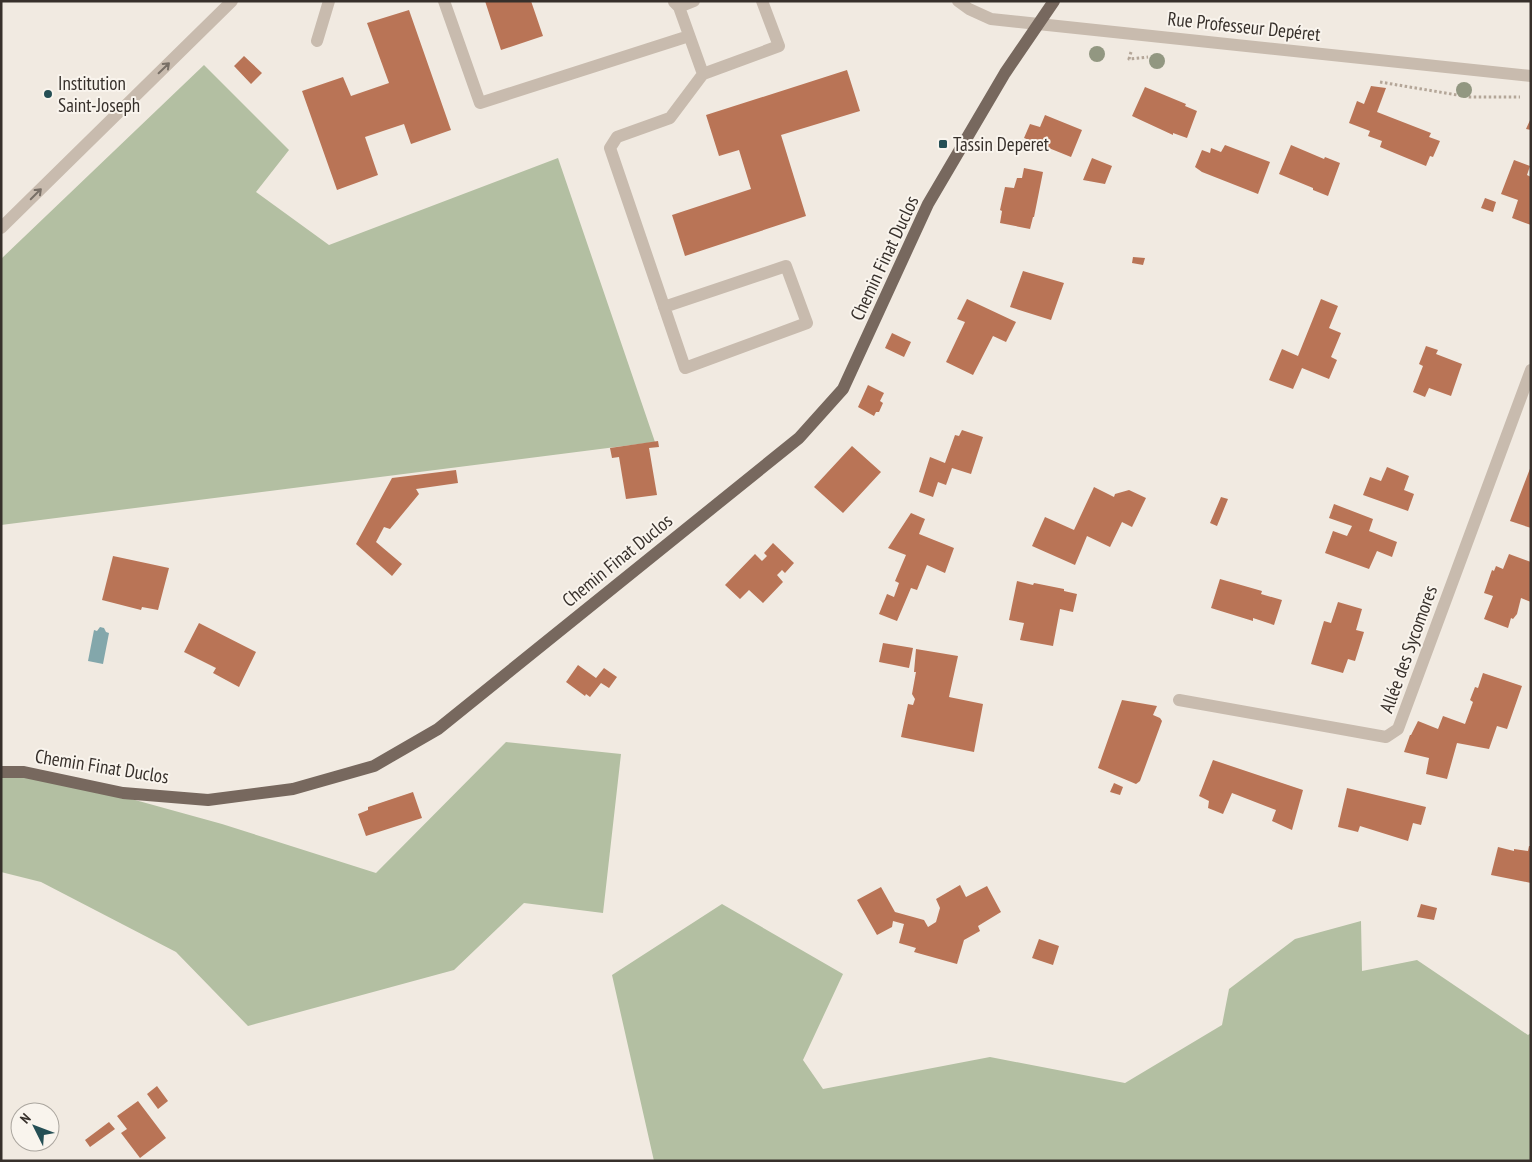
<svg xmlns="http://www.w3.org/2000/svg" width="1532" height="1162" font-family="'PT Sans Narrow',sans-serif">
  <rect width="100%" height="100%" fill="#f1eae1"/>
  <path fill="#b3bfa2" d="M 204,65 L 289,150 L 256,192 L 329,245 L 558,158 L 655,442 L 1,525 L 1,259 Z
    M 506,742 L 621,754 L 603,913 L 524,903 L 454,970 L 248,1026 L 176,952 L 41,882 L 1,872 L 1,775 L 59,779 L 222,824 L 376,873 Z
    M 722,904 L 843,974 L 803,1060 L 823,1089 L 990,1057 L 1125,1083 L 1222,1025 L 1229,989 L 1295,939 L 1361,921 L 1362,971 L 1417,960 L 1528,1035 L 1531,1033 L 1531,1161 L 654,1161 L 612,975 Z"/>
  <path fill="#83a7ab" d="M 100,627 L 104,628 L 106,632 L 109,633 L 103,664 L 88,661 L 94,630 L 97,631 Z"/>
  <path fill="#b97456" d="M 485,1 L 531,1 L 543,36 L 501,50 Z
    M 409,10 L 451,130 L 411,144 L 404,124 L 365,137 L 378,175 L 337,190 L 302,91 L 343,77 L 351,96 L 389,83 L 367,23 Z
    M 244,56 L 262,73 L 251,84 L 234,66 Z
    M 847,70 L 860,111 L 781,135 L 806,216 L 685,256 L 672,215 L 751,189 L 739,150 L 719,156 L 706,115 Z
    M 1371,86 L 1386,88 L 1377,112 L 1431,133 L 1429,137 L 1440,141 L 1433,157 L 1430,156 L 1426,166 L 1380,147 L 1382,141 L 1368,136 L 1370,131 L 1349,123 L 1357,101 L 1364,104 Z
    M 1145,87 L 1186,104 L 1185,106 L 1197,111 L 1187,138 L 1173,133 L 1173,135 L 1132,116 Z
    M 1045,115 L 1082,130 L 1071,157 L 1024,138 L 1030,124 L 1040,127 Z
    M 1531,118 L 1531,130 L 1526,129 Z
    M 1225,145 L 1270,162 L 1258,194 L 1202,172 L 1195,167 L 1202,150 L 1210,153 L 1211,148 L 1221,152 Z
    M 1291,145 L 1324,159 L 1325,157 L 1340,163 L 1328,196 L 1313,190 L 1313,188 L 1279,174 Z
    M 1092,158 L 1112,166 L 1105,184 L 1083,180 Z
    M 1514,160 L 1530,166 L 1527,175 L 1531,177 L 1531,225 L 1512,218 L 1518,200 L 1501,194 Z
    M 1024,168 L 1043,172 L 1034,217 L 1033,217 L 1030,229 L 1000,223 L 1002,211 L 1000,210 L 1005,187 L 1014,188 L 1017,178 L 1022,178 Z
    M 1485,198 L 1496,202 L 1493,212 L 1481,208 Z
    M 1133,257 L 1145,258 L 1143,265 L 1132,263 Z
    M 1023,271 L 1064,283 L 1051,320 L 1010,307 Z
    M 967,299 L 1016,322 L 1006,342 L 993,336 L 973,375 L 946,362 L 965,322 L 957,319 Z
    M 1321,299 L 1338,306 L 1329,328 L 1341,333 L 1331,357 L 1337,360 L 1329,379 L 1302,368 L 1293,389 L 1269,380 L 1282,349 L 1298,356 Z
    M 892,333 L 911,342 L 904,357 L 885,348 Z
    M 1426,346 L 1438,350 L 1436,354 L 1462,364 L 1451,396 L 1429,388 L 1425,397 L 1413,392 L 1423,366 L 1419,364 Z
    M 868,385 L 884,393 L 880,401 L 883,403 L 879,412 L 876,412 L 874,416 L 858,407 Z
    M 962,430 L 983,437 L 971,474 L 952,468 L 946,485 L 938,482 L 933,497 L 919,492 L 930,457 L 945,463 L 955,435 L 959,436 Z
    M 658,441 L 659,447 L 649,448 L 657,495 L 626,499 L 619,457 L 612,458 L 610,448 Z
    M 852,446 L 881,472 L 843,513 L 814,487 Z
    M 1531,466 L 1531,528 L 1510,521 Z
    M 1387,467 L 1409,476 L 1404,490 L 1414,494 L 1408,511 L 1363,495 L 1370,477 L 1381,481 Z
    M 456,470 L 458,483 L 416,489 L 419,494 L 390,529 L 384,527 L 376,542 L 402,564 L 392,576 L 356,544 L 392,478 Z
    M 1094,487 L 1114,497 L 1115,494 L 1129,490 L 1146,498 L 1132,527 L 1122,522 L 1110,547 L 1087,536 L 1075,565 L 1032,546 L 1045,517 L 1074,530 Z
    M 1221,497 L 1228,499 L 1217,526 L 1210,523 Z
    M 1334,504 L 1373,519 L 1369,531 L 1397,542 L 1392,557 L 1377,551 L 1369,569 L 1325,553 L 1333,531 L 1347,536 L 1352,526 L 1329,518 Z
    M 911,513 L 925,519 L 919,534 L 954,548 L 945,573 L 927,565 L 917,590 L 911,588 L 897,621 L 879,614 L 887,594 L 894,597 L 899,583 L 895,581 L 906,555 L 888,548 Z
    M 773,543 L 794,563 L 785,573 L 782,570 L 777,575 L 783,582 L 763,603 L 749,590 L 740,599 L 725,585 L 755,554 L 762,561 L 767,556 L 764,553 Z
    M 1509,554 L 1531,562 L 1531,602 L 1521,598 L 1517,614 L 1513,619 L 1511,618 L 1508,628 L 1484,619 L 1493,596 L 1484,593 L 1492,570 L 1494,571 L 1496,566 L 1503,569 Z
    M 113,556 L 169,568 L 158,610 L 142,607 L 141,610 L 102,600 Z
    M 1220,579 L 1262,591 L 1261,594 L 1282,600 L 1274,625 L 1253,618 L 1253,621 L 1211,608 Z
    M 1017,581 L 1033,585 L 1034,583 L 1064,589 L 1064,591 L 1077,594 L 1073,612 L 1060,609 L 1053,646 L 1020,640 L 1024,623 L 1009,620 Z
    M 1338,602 L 1362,609 L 1356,630 L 1364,632 L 1355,661 L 1348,659 L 1343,673 L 1311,664 L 1324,621 L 1331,623 Z
    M 199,623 L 256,652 L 239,687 L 213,673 L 216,668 L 184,652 Z
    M 883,643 L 913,648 L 909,668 L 879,662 Z
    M 916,649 L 958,656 L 949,697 L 983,704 L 974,752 L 901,737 L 908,704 L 913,705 L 915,699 L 912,694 L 916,672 L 914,672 Z
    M 578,665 L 596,678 L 604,668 L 617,677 L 609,688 L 601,683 L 590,697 L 586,694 L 585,696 L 566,682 Z
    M 1483,673 L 1522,686 L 1507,729 L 1497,726 L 1489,749 L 1457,743 L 1447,779 L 1426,774 L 1429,758 L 1404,752 L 1410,735 L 1411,735 L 1418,721 L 1438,729 L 1443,716 L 1465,724 L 1473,702 L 1470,700 L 1475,687 L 1478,688 Z
    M 1122,700 L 1157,706 L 1153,715 L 1160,718 L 1162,721 L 1140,781 L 1136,784 L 1098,768 Z
    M 1213,760 L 1303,790 L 1292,830 L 1272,821 L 1276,810 L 1232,793 L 1223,814 L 1208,808 L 1209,801 L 1199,796 Z
    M 1114,783 L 1123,787 L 1120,795 L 1110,792 Z
    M 1347,788 L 1426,807 L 1421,825 L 1413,823 L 1408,841 L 1360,826 L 1358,832 L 1338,827 Z
    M 413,792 L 422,818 L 366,836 L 358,814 L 368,810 L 368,807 Z
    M 1529,846 L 1531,846 L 1531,883 L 1491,875 L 1498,847 L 1514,851 L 1514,849 L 1528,851 Z
    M 960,885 L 966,897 L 987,886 L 1001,912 L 978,926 L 980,931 L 964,940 L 957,964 L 914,952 L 916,948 L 899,943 L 904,924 L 893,921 L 892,927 L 877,935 L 857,900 L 881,887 L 895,912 L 924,920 L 928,927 L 936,922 L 940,908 L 936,899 Z
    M 1421,904 L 1437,908 L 1434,920 L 1417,917 Z
    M 1039,939 L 1059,946 L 1053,965 L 1032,958 Z
    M 157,1086 L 168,1101 L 158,1109 L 147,1094 Z
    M 138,1101 L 166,1138 L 140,1158 L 121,1133 L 127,1129 L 117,1116 Z
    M 109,1122 L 115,1129 L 90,1147 L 85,1140 Z"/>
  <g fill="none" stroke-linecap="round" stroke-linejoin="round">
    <path stroke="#b4a698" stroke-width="3" stroke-dasharray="2.5 2.5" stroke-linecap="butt" d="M 1131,52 L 1129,59 L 1148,57
      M 1380,82 L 1469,97 L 1520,97"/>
    <path stroke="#c8bbae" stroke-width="12" d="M 444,1 L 480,103 L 689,36
      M 958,1 L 969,9 L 991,19 L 1531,76
      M 674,2 L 679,7 L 694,1
      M 317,41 L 329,1
      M 703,74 L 779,46 L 762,1
      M 1,228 L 232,1
      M 664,307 L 786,266 L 807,323 L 685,368 L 610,148 L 617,137 L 670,118 L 703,74 L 679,7
      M 1179,700 L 1386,737 L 1398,729 L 1531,370"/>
    <path stroke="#77685e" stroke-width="12" d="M 1,772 L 24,772 L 123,793 L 208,800 L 293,789 L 374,766 L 438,729 L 799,438 L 843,389 L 928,204 L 1005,73 L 1054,1"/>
  </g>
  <g fill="#929781">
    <circle cx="1097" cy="54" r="8"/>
    <circle cx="1157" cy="61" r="8"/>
    <circle cx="1464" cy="90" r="8"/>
  </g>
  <defs><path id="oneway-shaft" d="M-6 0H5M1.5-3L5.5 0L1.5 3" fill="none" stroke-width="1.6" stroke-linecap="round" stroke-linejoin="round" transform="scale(1.25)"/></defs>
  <g stroke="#786f66">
    <use href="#oneway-shaft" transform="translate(164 68) rotate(-44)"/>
    <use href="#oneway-shaft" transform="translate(36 194) rotate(-45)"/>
  </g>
  <g fill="#254f55" stroke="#f9f4ed" stroke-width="2">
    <circle cx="48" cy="94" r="5"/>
    <rect x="938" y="139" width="10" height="10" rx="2.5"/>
  </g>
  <g text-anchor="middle" stroke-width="4" stroke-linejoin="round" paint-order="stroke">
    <g font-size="19" fill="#37302b" stroke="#f9f4ed">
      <text transform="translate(1244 26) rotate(6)" y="7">Rue Professeur Depéret</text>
      <text transform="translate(884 258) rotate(-65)" y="7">Chemin Finat Duclos</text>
      <text transform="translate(617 560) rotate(-39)" y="7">Chemin Finat Duclos</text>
      <text transform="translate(1408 649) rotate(-70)" y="7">Allée des Sycomores</text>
      <text transform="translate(102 766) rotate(9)" y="7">Chemin Finat Duclos</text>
    </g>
    <g font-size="19" fill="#37302b" stroke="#f9f4ed" text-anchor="start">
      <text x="58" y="90">Institution<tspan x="58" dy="22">Saint-Joseph</tspan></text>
      <text x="953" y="151">Tassin Deperet</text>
    </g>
  </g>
  <rect width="1532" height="1162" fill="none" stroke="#37302b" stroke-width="5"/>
  <g transform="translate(35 1127) rotate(312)"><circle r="24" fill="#f9f4ed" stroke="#aba69f"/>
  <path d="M0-4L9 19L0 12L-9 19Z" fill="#254f55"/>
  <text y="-8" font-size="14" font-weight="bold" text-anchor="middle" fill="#37302b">N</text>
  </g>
</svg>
